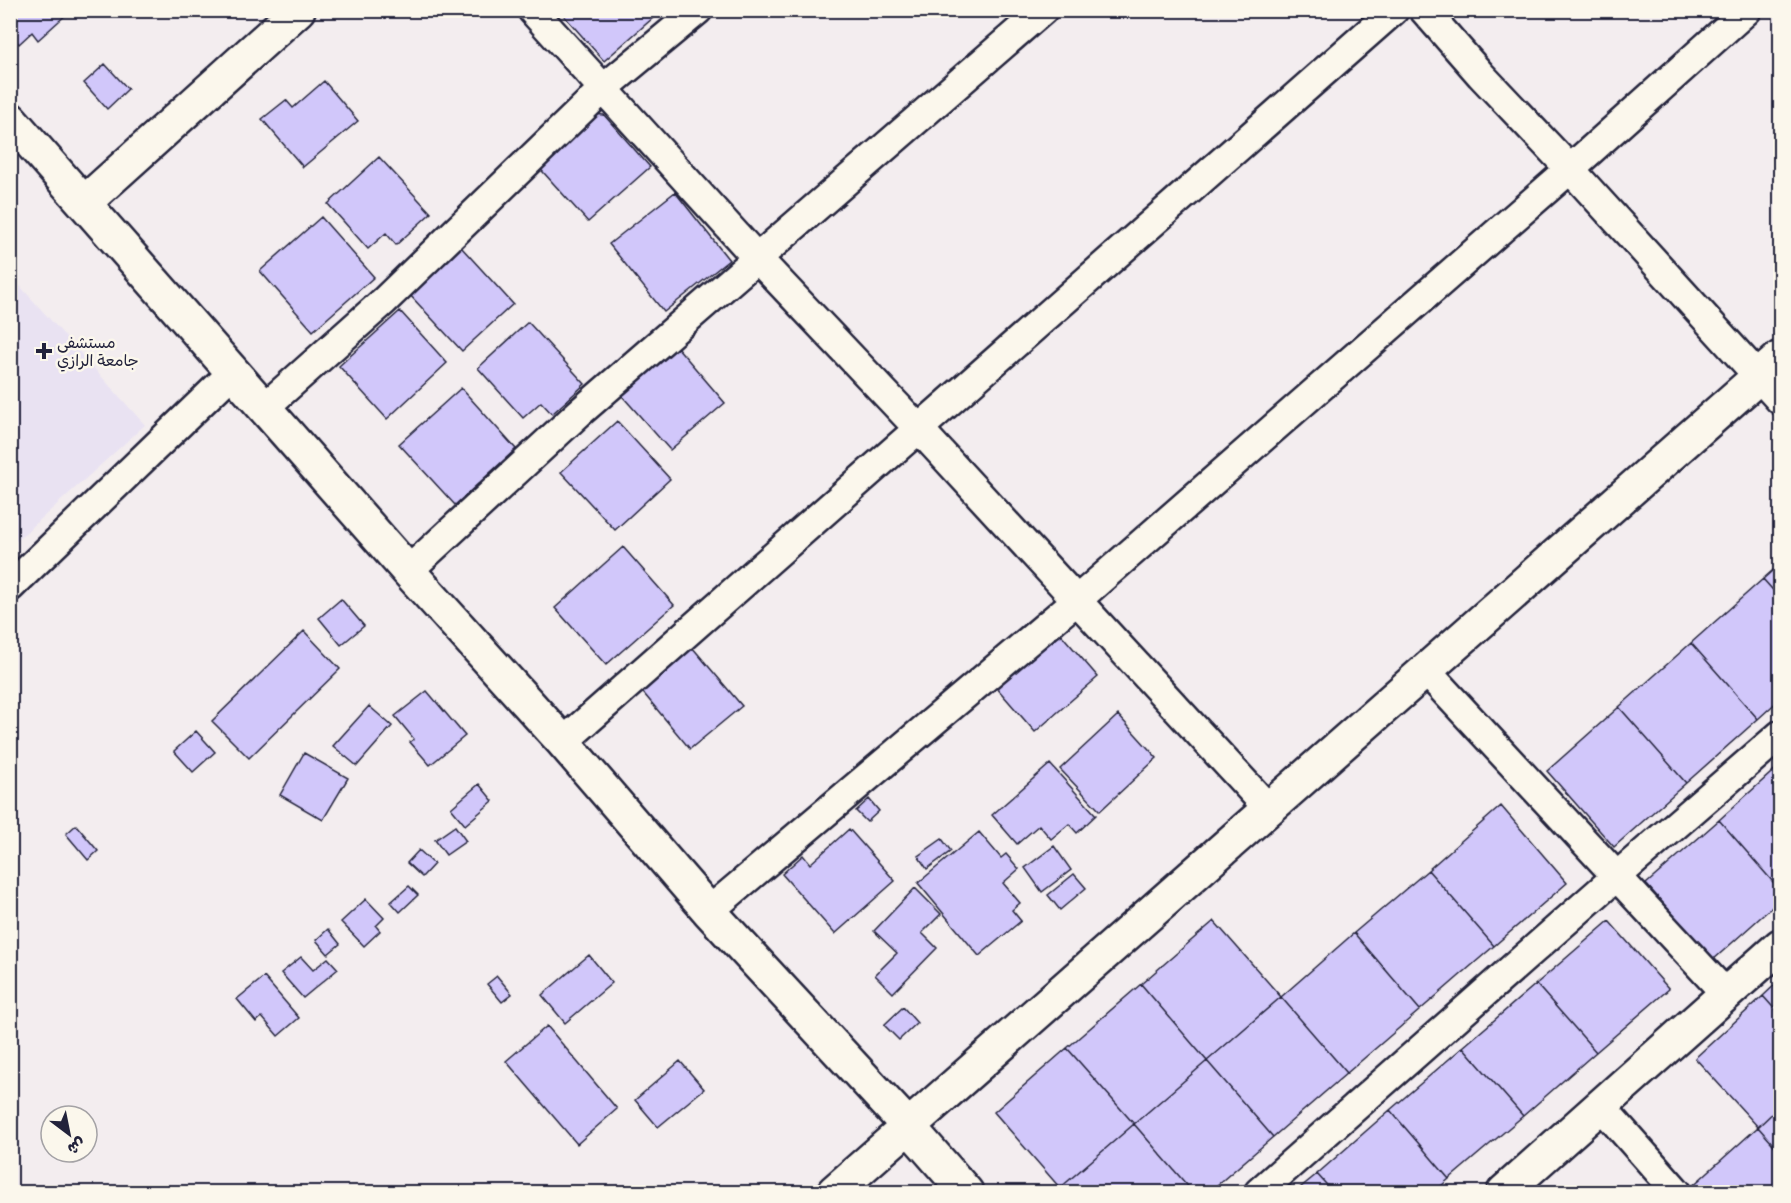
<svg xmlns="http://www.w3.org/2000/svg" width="1791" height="1203" font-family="'Gochi Hand','Playpen Sans Arabic',sans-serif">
  <rect width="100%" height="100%" fill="#f3edef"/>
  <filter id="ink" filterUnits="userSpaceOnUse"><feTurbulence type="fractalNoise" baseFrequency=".0167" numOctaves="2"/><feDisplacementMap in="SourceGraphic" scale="12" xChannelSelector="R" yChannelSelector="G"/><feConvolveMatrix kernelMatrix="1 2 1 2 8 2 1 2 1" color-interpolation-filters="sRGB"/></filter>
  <g filter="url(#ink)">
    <path fill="#e9e2f2" d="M 11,276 L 145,425 L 11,546 L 10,546 Z"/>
    <path fill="#d1c7fa" stroke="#22223b" stroke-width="1.5" d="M 14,10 L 66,10 L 68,13 L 38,40 L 32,32 L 19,44 L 10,34 L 10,14 Z
      M 559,10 L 662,10 L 604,61 Z
      M 105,64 L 128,89 L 107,109 L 84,83 Z
      M 324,81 L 358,121 L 303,167 L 262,119 L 286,100 L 293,108 Z
      M 591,114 L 604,115 L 650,167 L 588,222 L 535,163 Z
      M 379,157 L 431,213 L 396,245 L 386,233 L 368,249 L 328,204 Z
      M 675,192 L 729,260 L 664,312 L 609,244 Z
      M 321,217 L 374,277 L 313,331 L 260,271 Z
      M 461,247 L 513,304 L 462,351 L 409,294 Z
      M 400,311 L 447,363 L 387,419 L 339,366 Z
      M 528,322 L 585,384 L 552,414 L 541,402 L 523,418 L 478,368 Z
      M 671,340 L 725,403 L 670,450 L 616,389 Z
      M 461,388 L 516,449 L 455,505 L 399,444 Z
      M 617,421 L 670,479 L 615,530 L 561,472 Z
      M 623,547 L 674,605 L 606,665 L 555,608 Z
      M 1780,564 L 1780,598 L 1763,579 Z
      M 1763,579 L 1780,598 L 1780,699 L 1758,719 L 1691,643 Z
      M 341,599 L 364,626 L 341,645 L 319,618 Z
      M 304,631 L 340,669 L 249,758 L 212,721 Z
      M 1059,632 L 1098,677 L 1035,732 L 996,687 Z
      M 1691,643 L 1758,719 L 1686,783 L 1619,707 Z
      M 692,647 L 742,706 L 690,749 L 640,689 Z
      M 427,691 L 465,736 L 430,765 L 410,742 L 414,739 L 395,716 Z
      M 369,706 L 392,726 L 357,766 L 333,746 Z
      M 1619,707 L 1686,783 L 1614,847 L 1547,771 Z
      M 1118,715 L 1157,758 L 1100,811 L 1060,769 Z
      M 196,731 L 215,752 L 193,772 L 174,751 Z
      M 304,753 L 348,778 L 323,820 L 280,795 Z
      M 1050,764 L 1096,815 L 1077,833 L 1069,824 L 1051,839 L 1039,825 L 1017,844 L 992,815 Z
      M 1780,765 L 1780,890 L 1719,820 Z
      M 479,784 L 493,801 L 465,825 L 451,808 Z
      M 869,799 L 879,811 L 867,822 L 856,811 Z
      M 1501,806 L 1567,883 L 1494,946 L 1428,870 Z
      M 1719,820 L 1780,890 L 1780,900 L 1713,960 L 1646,884 Z
      M 76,825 L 98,851 L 88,860 L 66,834 Z
      M 455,826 L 466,841 L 446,855 L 435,840 Z
      M 849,829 L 895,881 L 835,934 L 782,874 L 803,855 L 810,864 Z
      M 979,832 L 1001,858 L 1006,854 L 1019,869 L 1003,883 L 1020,903 L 1012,910 L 1021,921 L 979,956 L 918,883 Z
      M 942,839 L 951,851 L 927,869 L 918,856 Z
      M 1054,846 L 1071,870 L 1042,892 L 1025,868 Z
      M 419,850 L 434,864 L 422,877 L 407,863 Z
      M 1428,870 L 1494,946 L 1420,1010 L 1354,933 Z
      M 1074,874 L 1086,888 L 1060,910 L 1048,895 Z
      M 409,886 L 418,895 L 400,912 L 391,902 Z
      M 915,888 L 941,914 L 922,933 L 937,948 L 893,993 L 875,975 L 897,953 L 874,931 Z
      M 366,899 L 384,918 L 376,926 L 380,931 L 364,946 L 341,922 Z
      M 1214,921 L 1281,997 L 1207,1061 L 1141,984 Z
      M 1609,921 L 1669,989 L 1596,1052 L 1536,984 Z
      M 328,929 L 340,944 L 328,954 L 316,940 Z
      M 1354,933 L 1420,1010 L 1347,1073 L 1281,997 Z
      M 589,955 L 612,983 L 565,1023 L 542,995 Z
      M 301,957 L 313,970 L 328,958 L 338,969 L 303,998 L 281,973 Z
      M 497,976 L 512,994 L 502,1002 L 487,984 Z
      M 264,977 L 299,1018 L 278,1036 L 262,1017 L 256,1022 L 237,999 Z
      M 1780,980 L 1780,1015 L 1763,996 Z
      M 1141,984 L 1207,1061 L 1134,1124 L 1067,1048 Z
      M 1536,984 L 1596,1052 L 1523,1116 L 1463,1047 Z
      M 1763,996 L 1780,1015 L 1780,1106 L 1758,1127 L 1695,1058 Z
      M 1281,997 L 1347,1073 L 1273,1137 L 1207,1061 Z
      M 903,1007 L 917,1023 L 899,1040 L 884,1025 Z
      M 547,1026 L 617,1109 L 577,1144 L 506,1061 Z
      M 1463,1047 L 1523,1116 L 1449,1179 L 1390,1110 Z
      M 1067,1048 L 1134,1124 L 1060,1188 L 994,1112 Z
      M 680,1061 L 704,1089 L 658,1127 L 635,1100 Z
      M 1207,1061 L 1273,1137 L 1209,1192 L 1193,1192 L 1134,1124 Z
      M 1780,1106 L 1780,1152 L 1758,1127 Z
      M 1390,1110 L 1449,1179 L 1434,1192 L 1333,1192 L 1317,1174 Z
      M 1134,1124 L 1193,1192 L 1064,1192 L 1060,1188 Z
      M 1758,1127 L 1780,1152 L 1780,1192 L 1692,1192 L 1689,1189 Z
      M 1317,1174 L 1333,1192 L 1295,1192 Z"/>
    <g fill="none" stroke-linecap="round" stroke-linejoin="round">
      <defs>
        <path id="minor" d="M 532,10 L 757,258 L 919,429 L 1269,809
          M 1424,10 L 1481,75 L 1570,169 L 1780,400
          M 265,407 L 384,301 L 604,88 L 698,10
          M 408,571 L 579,413 L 1043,10
          M 10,587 L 233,372
          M 1426,671 L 1726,994
          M 563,742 L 1394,10
          M 709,911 L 1077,600 L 1570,169 L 1747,10
          M 1600,1105 L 1677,1192
          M 1259,1192 L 1617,876 L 1780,735"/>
        <path id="tertiary" d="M 10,119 L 408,571 L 563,742 L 709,911 L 909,1127 L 966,1192
          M 84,203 L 298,10
          M 834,1192 L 1780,358
          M 1504,1192 L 1780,946"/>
      </defs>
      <use href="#minor" stroke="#22223b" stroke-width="33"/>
      <use href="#tertiary" stroke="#22223b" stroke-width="38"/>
      <use href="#minor" stroke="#fbf7ec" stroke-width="28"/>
      <use href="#tertiary" stroke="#fbf7ec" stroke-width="33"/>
    </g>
  </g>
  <path fill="#22223b" stroke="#fbf7ec" stroke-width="2" d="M41 342h6v6h6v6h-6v6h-6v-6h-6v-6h6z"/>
  <g text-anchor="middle" stroke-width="5" stroke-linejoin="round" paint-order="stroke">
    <g font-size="16" fill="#22223b" stroke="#fbf7ec" text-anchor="start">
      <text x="57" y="348">مستشفى<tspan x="57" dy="18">جامعة الرازي</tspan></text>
    </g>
  </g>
  <rect width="1791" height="1203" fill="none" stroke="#fbf7ec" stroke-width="36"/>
  <rect x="18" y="18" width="1755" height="1167" fill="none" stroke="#22223b" stroke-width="2" filter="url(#ink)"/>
  <g transform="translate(69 1134) rotate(148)"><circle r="28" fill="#fbf7ec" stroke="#a4a2a5" stroke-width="1.5"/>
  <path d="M0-4.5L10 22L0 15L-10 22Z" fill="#22223b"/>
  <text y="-9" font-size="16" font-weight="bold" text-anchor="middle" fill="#22223b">ش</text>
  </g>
</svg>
